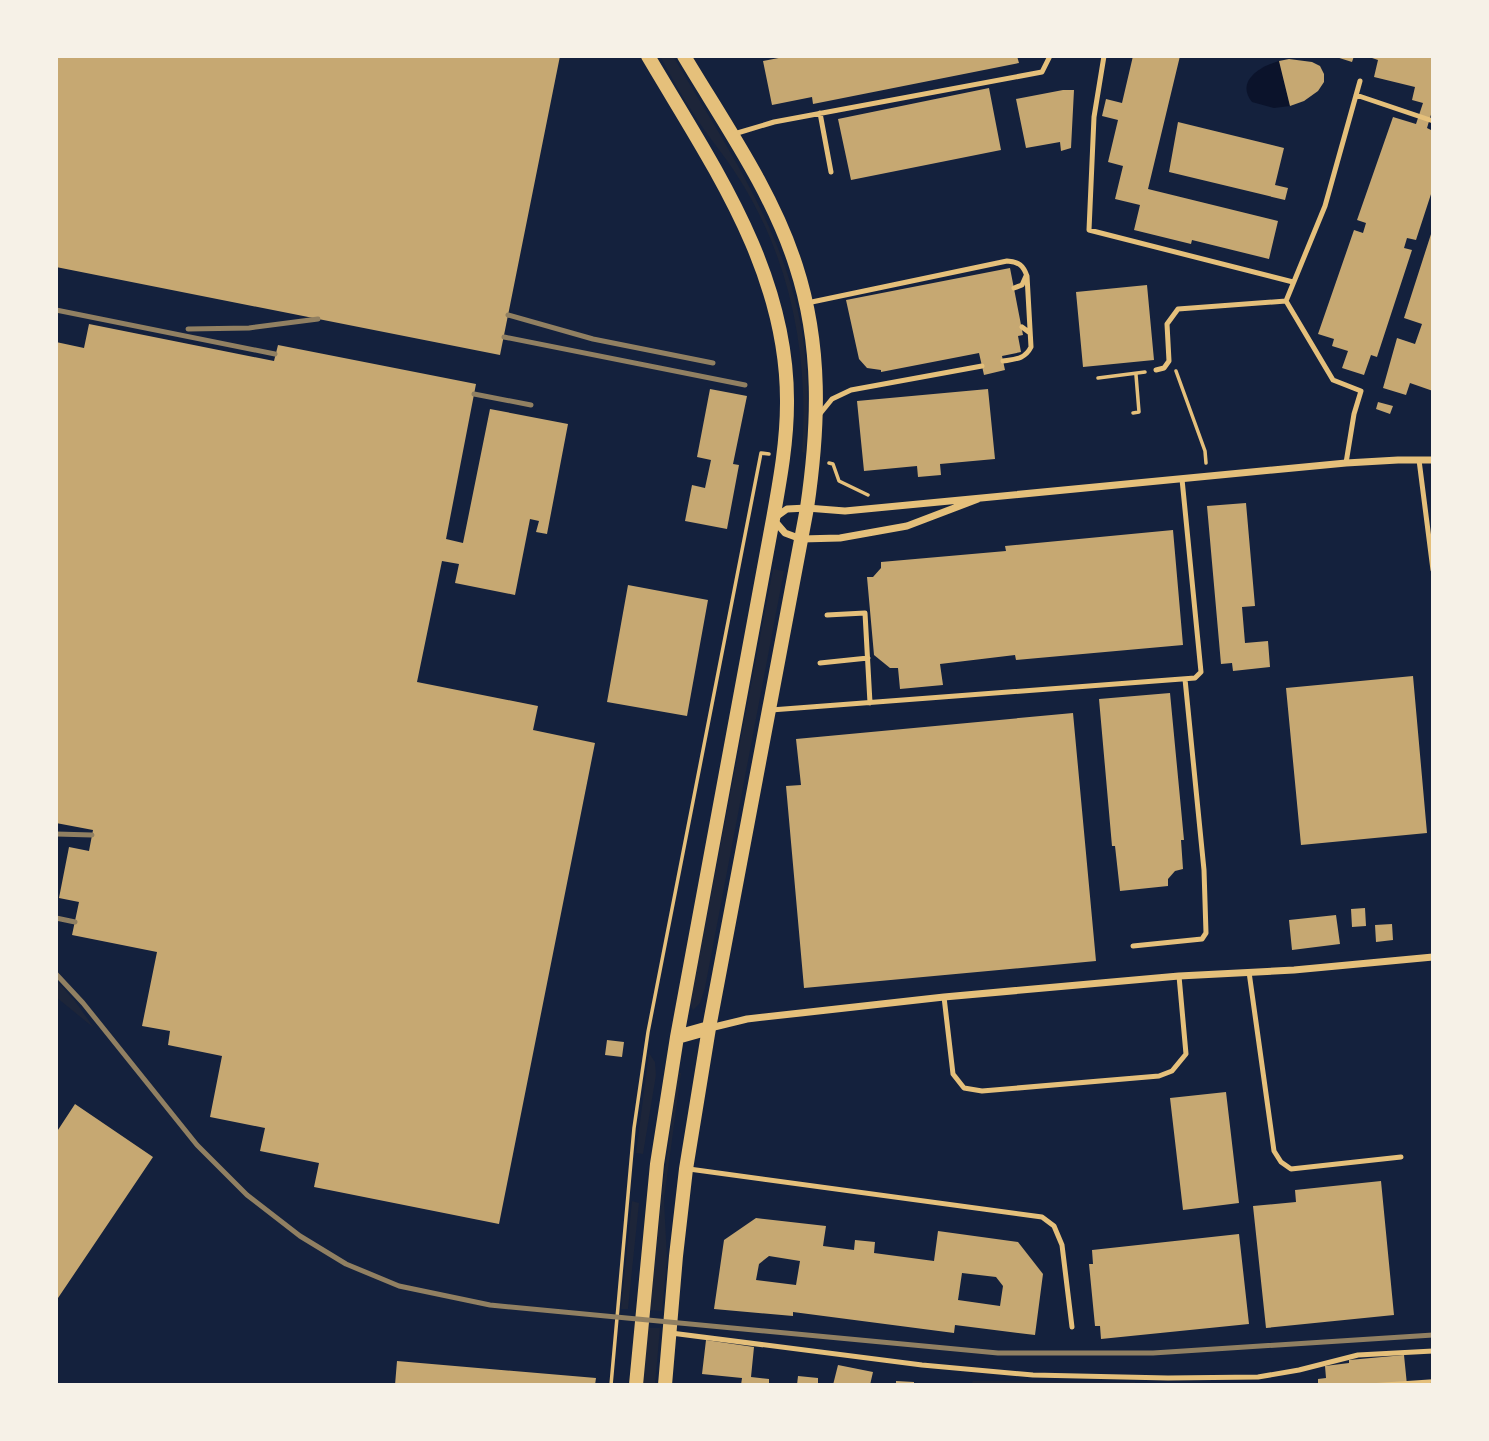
<svg xmlns="http://www.w3.org/2000/svg" width="1489" height="1441" font-family="'Nunito Sans',sans-serif">
  <rect width="100%" height="100%" fill="#14213d"/>
  <path fill="#1d2539" d="M 660,56 L 673,56 C 727,148 791,239 804,346 C 809,382 808,417 805,453 L 802,452 C 809,356 791,259 738,177 C 725,156 708,137 695,116 C 682,97 671,76 660,56 Z
    M 773,569 L 784,571 L 705,988 L 700,1003 L 693,1010 L 690,1005 Z
    M 56,980 L 75,1001 L 94,1028 L 56,997 Z
    M 649,1053 L 655,1062 L 656,1075 L 643,1154 L 636,1153 Z
    M 678,1072 L 681,1073 L 664,1199 L 667,1260 L 662,1311 L 650,1310 L 662,1191 Z
    M 632,1201 L 639,1203 L 628,1309 L 621,1309 Z
    M 648,1328 L 660,1328 L 655,1385 L 643,1385 Z
    M 973,1381 L 1135,1382 L 1135,1385 L 970,1385 Z"/>
  <path fill="#0b132b" d="M 1279,61 L 1290,106 L 1274,108 L 1252,102 C 1235,81 1261,66 1279,61 Z"/>
  <path fill="#c6a872" fill-rule="evenodd" d="M 56,56 L 560,56 L 500,355 L 56,267 Z
    M 789,56 L 1017,56 L 1019,63 L 813,104 L 812,97 L 772,105 L 763,61 Z
    M 1133,56 L 1180,56 L 1148,189 L 1278,221 L 1269,259 L 1192,240 L 1191,244 L 1134,230 L 1140,205 L 1115,199 L 1123,166 L 1108,162 L 1118,120 L 1102,116 L 1106,99 L 1122,103 Z
    M 1333,56 L 1354,56 L 1352,62 Z
    M 1366,56 L 1433,56 L 1433,108 L 1427,128 L 1433,131 L 1433,188 L 1416,240 L 1407,238 L 1404,248 L 1412,250 L 1377,357 L 1371,355 L 1364,375 L 1342,368 L 1348,351 L 1332,346 L 1334,339 L 1318,334 L 1354,230 L 1363,233 L 1366,223 L 1357,220 L 1393,117 L 1416,124 L 1423,103 L 1412,100 L 1415,87 L 1374,77 L 1378,60 Z
    M 1289,59 L 1312,62 L 1320,66 L 1324,74 L 1324,82 L 1318,91 L 1304,101 L 1290,106 L 1279,61 Z
    M 989,88 L 1001,150 L 851,180 L 838,119 Z
    M 1063,90 L 1074,90 L 1071,148 L 1061,151 L 1060,142 L 1026,148 L 1016,99 Z
    M 1178,122 L 1284,148 L 1275,185 L 1288,188 L 1285,200 L 1169,172 Z
    M 1432,231 L 1433,391 L 1410,383 L 1406,395 L 1383,388 L 1397,338 L 1415,344 L 1422,324 L 1404,318 Z
    M 1010,268 L 1023,335 L 1018,336 L 1021,352 L 1002,356 L 1005,370 L 984,375 L 979,353 L 881,372 L 881,370 L 867,368 L 859,359 L 846,300 Z
    M 1147,285 L 1154,360 L 1083,367 L 1076,292 Z
    M 89,324 L 274,361 L 278,345 L 476,384 L 446,539 L 463,543 L 490,409 L 568,424 L 547,534 L 536,532 L 539,521 L 530,519 L 515,595 L 455,583 L 459,564 L 442,561 L 417,682 L 538,706 L 533,730 L 595,743 L 499,1224 L 314,1187 L 319,1163 L 260,1151 L 265,1128 L 210,1117 L 222,1056 L 168,1045 L 170,1031 L 142,1026 L 157,952 L 72,935 L 79,902 L 59,898 L 69,847 L 89,851 L 93,830 L 56,823 L 56,342 L 84,348 Z
    M 710,389 L 747,396 L 733,464 L 739,465 L 727,529 L 685,521 L 692,485 L 705,488 L 711,460 L 697,457 Z
    M 988,389 L 995,459 L 940,464 L 941,475 L 918,477 L 917,466 L 864,471 L 857,401 Z
    M 1378,402 L 1393,406 L 1390,414 L 1376,409 Z
    M 1246,503 L 1255,606 L 1242,607 L 1245,643 L 1268,641 L 1270,667 L 1233,671 L 1232,663 L 1221,664 L 1207,506 Z
    M 1173,530 L 1183,645 L 1016,660 L 1015,655 L 940,664 L 943,685 L 900,689 L 898,668 L 890,668 L 874,655 L 867,577 L 873,577 L 881,568 L 881,562 L 1006,551 L 1005,546 Z
    M 628,585 L 708,600 L 687,716 L 607,702 Z
    M 1413,676 L 1427,833 L 1301,845 L 1286,688 Z
    M 1170,693 L 1184,840 L 1181,840 L 1183,869 L 1175,871 L 1168,879 L 1168,886 L 1120,891 L 1115,846 L 1112,846 L 1099,699 Z
    M 1073,713 L 1096,961 L 804,988 L 786,786 L 801,785 L 796,739 Z
    M 1365,908 L 1366,926 L 1352,927 L 1351,909 Z
    M 1336,915 L 1340,944 L 1292,950 L 1289,920 Z
    M 1392,924 L 1393,940 L 1376,942 L 1375,925 Z
    M 607,1040 L 624,1042 L 622,1057 L 605,1055 Z
    M 1226,1092 L 1239,1203 L 1183,1210 L 1170,1098 Z
    M 75,1104 L 153,1157 L 56,1301 L 56,1133 Z
    M 1381,1181 L 1394,1315 L 1266,1328 L 1253,1206 L 1296,1202 L 1295,1190 Z
    M 756,1218 L 826,1226 L 823,1246 L 854,1250 L 855,1240 L 875,1242 L 874,1253 L 934,1261 L 938,1231 L 1018,1242 L 1043,1274 L 1035,1335 L 955,1325 L 954,1333 L 793,1312 L 793,1316 L 714,1309 L 724,1240 ZM 769,1256 L 800,1261 L 796,1285 L 756,1280 L 759,1264 ZM 962,1273 L 996,1277 L 1003,1286 L 1000,1306 L 958,1300 Z
    M 1239,1234 L 1249,1324 L 1101,1339 L 1100,1326 L 1095,1326 L 1089,1264 L 1093,1264 L 1092,1250 Z
    M 706,1340 L 754,1347 L 751,1377 L 769,1379 L 769,1385 L 741,1385 L 742,1378 L 702,1374 Z
    M 1404,1355 L 1407,1385 L 1318,1385 L 1318,1379 L 1326,1378 L 1325,1366 L 1349,1363 L 1349,1360 Z
    M 397,1361 L 596,1378 L 595,1385 L 395,1385 Z
    M 838,1365 L 873,1372 L 870,1385 L 833,1385 Z
    M 798,1376 L 818,1378 L 818,1385 L 797,1385 Z
    M 896,1381 L 914,1382 L 914,1385 L 896,1385 Z"/>
  <g fill="none" stroke-linecap="round" stroke-linejoin="round">
    <path stroke="#e5c07b" stroke-width="3.5" d="M 1176,371 L 1205,451 L 1206,463
      M 1098,378 L 1145,372
      M 1133,413 L 1139,412 L 1136,375
      M 829,463 L 833,464 L 839,481 L 868,495
      M 611,1385 L 634,1128 L 648,1032 L 761,453 L 769,454
      M 1373,1385 L 1433,1381"/>
    <path stroke="#e5c07b" stroke-width="5" d="M 1104,56 L 1094,117 L 1089,230 L 1293,282
      M 1356,95 L 1433,121
      M 820,113 L 831,172
      M 734,134 L 774,122 L 1042,72 L 1050,56
      M 1014,288 L 1022,285 L 1026,276
      M 807,303 L 1007,261 C 1019,262 1023,265 1027,276 L 1031,347 C 1025,359 1016,359 1003,361
      M 1022,327 L 1030,333
      M 1156,370 L 1164,368 L 1169,361 L 1167,324 L 1178,309 L 1286,301
      M 819,415 L 832,399 L 851,390 L 982,366
      M 1419,460 L 1433,570
      M 1346,463 L 1354,414 L 1361,391 L 1333,380 L 1286,301 L 1325,206 L 1360,81
      M 827,615 L 865,613 L 870,703
      M 820,663 L 868,658
      M 771,710 L 1195,678 L 1201,672 L 1182,479
      M 1133,946 L 1202,939 L 1206,933 L 1204,870 L 1185,679
      M 1249,972 L 1274,1151 L 1281,1162 L 1291,1169 L 1401,1157
      M 944,997 L 953,1074 L 964,1088 L 982,1091 L 1159,1076 L 1172,1071 L 1186,1054 L 1179,976
      M 689,1169 L 1042,1217 L 1054,1226 L 1062,1245 L 1072,1327
      M 671,1333 L 922,1365 L 1033,1375 L 1168,1378 L 1258,1377 L 1299,1370 L 1358,1355 L 1433,1351"/>
    <path stroke="#e5c07b" stroke-width="7" d="M 978,499 L 907,526 L 840,538 L 801,539 L 785,533 L 773,519 L 787,509 L 807,508 L 845,511 L 1346,463 L 1398,460 L 1433,460
      M 710,1028 L 747,1019 L 944,997 L 1179,976 L 1294,970 L 1433,957"/>
    <path stroke="#e5c07b" stroke-width="14" d="M 677,1037 L 709,1028
      M 636,1385 L 657,1164 L 677,1037 L 773,519 C 780,480 787,442 787,403 C 788,271 712,165 648,56
      M 665,1385 L 676,1256 L 686,1169 L 709,1028 L 807,508 C 819,426 822,346 796,266 C 772,191 724,123 684,56"/>
    <path stroke="#918062" stroke-width="5" d="M 56,310 L 275,354
      M 508,315 L 593,339 L 713,363
      M 188,329 L 249,328 L 318,319
      M 504,337 L 745,385
      M 474,394 L 531,405
      M 56,834 L 92,835
      M 56,918 L 75,922
      M 56,974 L 83,1003 L 197,1145 L 247,1195 L 300,1236 L 346,1264 L 399,1286 L 490,1305 L 998,1353 L 1153,1353 L 1433,1335"/>
  </g>
  <rect width="1489" height="1441" fill="none" stroke="#f6f1e7" stroke-width="116"/>
</svg>
